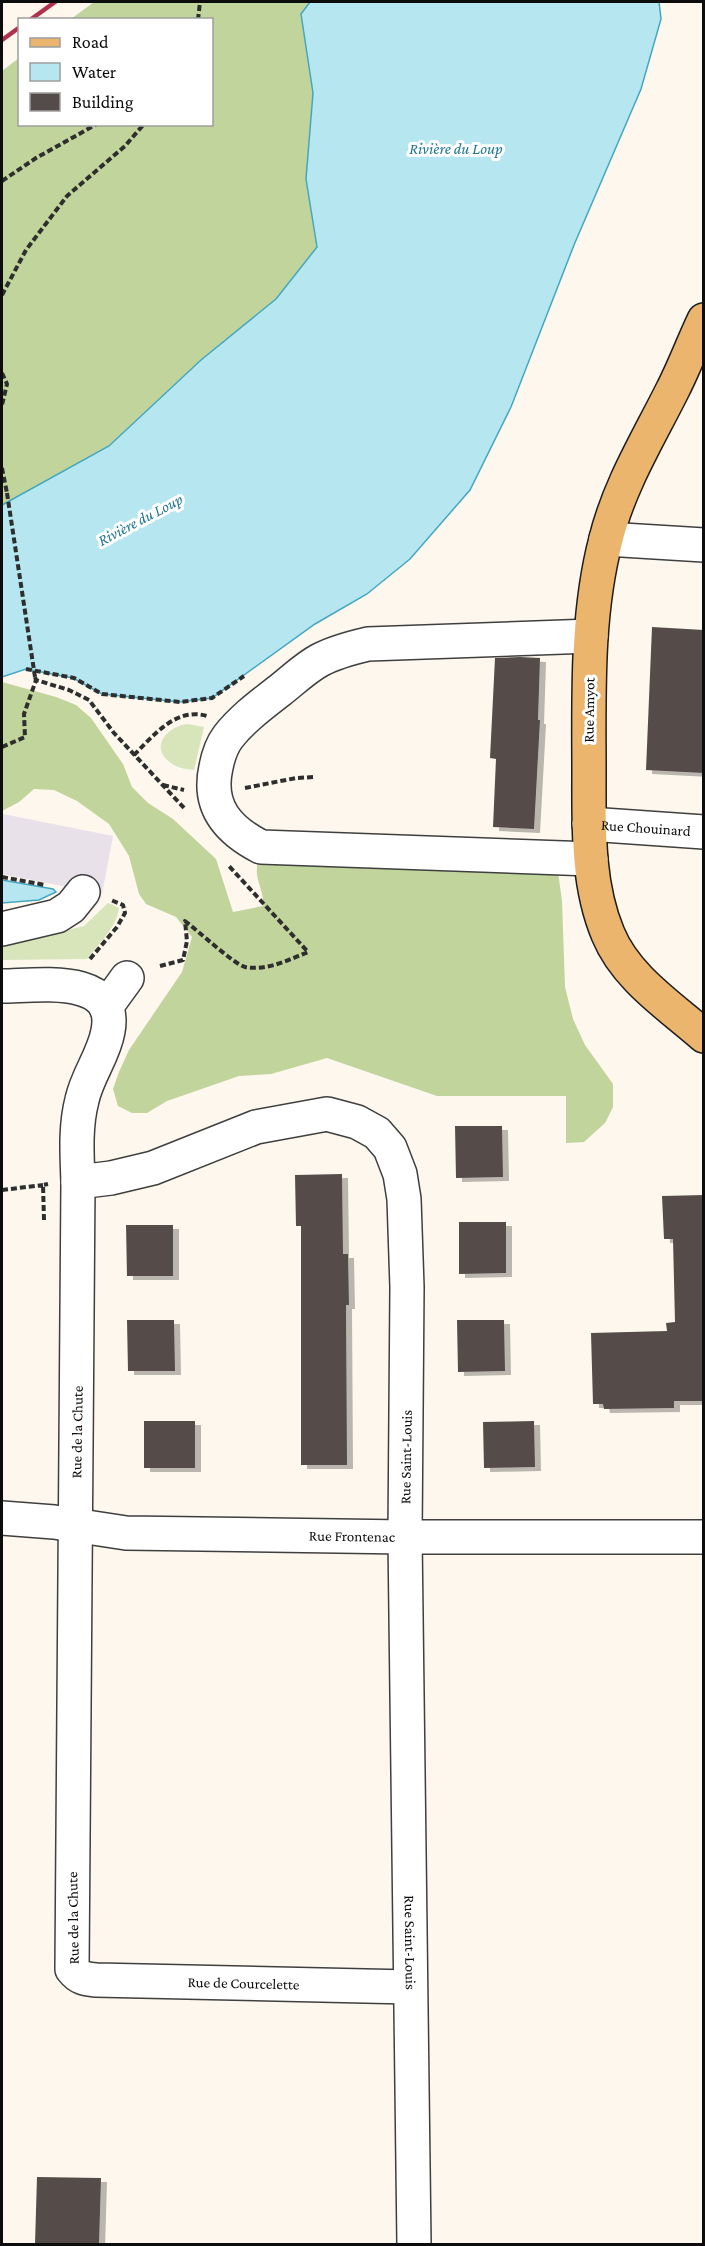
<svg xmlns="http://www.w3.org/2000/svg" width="705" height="2246" font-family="'Crimson Pro',serif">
  <defs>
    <filter id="shadow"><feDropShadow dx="6" dy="4" stdDeviation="0" flood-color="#0004"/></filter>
  </defs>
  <rect width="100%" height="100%" fill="#fdf7ed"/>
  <path fill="#e8e1ea" d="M 3,814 L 113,836 L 102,894 L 2,874 Z"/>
  <path fill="#d8e5ba" d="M 187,724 L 204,727 L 194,770 C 186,769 177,768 171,763 C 149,748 166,727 187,724 Z
    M 108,903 L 119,908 C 117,927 98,944 87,959 L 2,960 L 2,947 L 84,926 Z"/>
  <path fill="#c0d49b" d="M 94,2 L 310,2 L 301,14 L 313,93 L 306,179 L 317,247 L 276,299 L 201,360 L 109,446 L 2,505 L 2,71 L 19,58 L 20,124 L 212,124 L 212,20 L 71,19 Z
    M 2,682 L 56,697 L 76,705 L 91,718 L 123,764 L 132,787 L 148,803 L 173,819 L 216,859 L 233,912 L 263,906 C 265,891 253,878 258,863 L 264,859 L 558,872 L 562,901 L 565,987 L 573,1019 L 585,1045 L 613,1084 L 613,1107 L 605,1123 L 584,1142 L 566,1143 L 566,1096 L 437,1096 L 327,1058 L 271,1074 L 239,1076 L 167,1101 L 147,1113 L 132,1113 L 118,1106 L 113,1089 L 119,1072 L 129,1050 L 182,972 L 192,937 L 176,917 L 146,904 L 139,894 L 129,856 L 109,824 L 77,801 L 54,790 L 34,789 L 19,802 L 2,811 Z"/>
  <path fill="#b6e6f0" stroke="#44a7c1" stroke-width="1.5" d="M 310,2 L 659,2 L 661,19 L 641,89 L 574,245 L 511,407 L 470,490 L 410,559 L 367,594 L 315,624 L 212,698 L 180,702 L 102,694 L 73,678 L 26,669 L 2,677 L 2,505 L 109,446 L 201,360 L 276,299 L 317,247 L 306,179 L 313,93 L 301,14 Z
    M 2,880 L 53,889 L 56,892 L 39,900 L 2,903 Z"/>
  <path fill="#544c4a" filter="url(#shadow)" d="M 652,627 L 704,630 L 704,773 L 646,770 Z
    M 520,657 L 540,658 L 538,720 L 540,720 L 534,829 L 493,827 L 496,759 L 490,758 L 495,658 Z
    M 455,1126 L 502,1126 L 503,1177 L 456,1178 Z
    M 342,1174 L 343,1254 L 348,1254 L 349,1305 L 346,1305 L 347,1465 L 301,1465 L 301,1226 L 296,1226 L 295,1175 Z
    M 704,1195 L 704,1401 L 674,1401 L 674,1408 L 604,1409 L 603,1404 L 593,1404 L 591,1333 L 667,1331 L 666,1323 L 675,1322 L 673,1239 L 664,1239 L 662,1196 Z
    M 459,1222 L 506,1222 L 506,1273 L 459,1274 Z
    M 126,1225 L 173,1225 L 173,1276 L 127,1276 Z
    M 127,1320 L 174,1320 L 175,1371 L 128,1371 Z
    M 457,1320 L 504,1320 L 505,1371 L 458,1372 Z
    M 144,1421 L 195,1421 L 195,1468 L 144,1468 Z
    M 534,1421 L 535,1467 L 484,1468 L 483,1422 Z
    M 37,2177 L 101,2178 L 99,2244 L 35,2244 Z"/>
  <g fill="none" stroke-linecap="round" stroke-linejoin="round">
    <defs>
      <g id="minor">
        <path d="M 606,539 L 704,545"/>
        <path id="s1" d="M 589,824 L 704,832"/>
        <path d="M 591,859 L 261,847 C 228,830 207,807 216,767 C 218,757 222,745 228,737 C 242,719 261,705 279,691 C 292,681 305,668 320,660 C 335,652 351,648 368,644 L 591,636"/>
        <path d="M 2,929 L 57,916 L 71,907 L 83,892"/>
        <path id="s2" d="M 2,986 C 36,986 119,973 108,1031 C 104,1055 87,1076 82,1100 C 75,1127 77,1154 78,1182 L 72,1969 C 79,1978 85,1979 96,1980 L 410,1987"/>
        <path d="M 106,1007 L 127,978"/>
        <path id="s3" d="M 78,1182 L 111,1178 L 153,1168 L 256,1127 L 327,1114 L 357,1122 L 377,1133 L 390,1148 L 400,1174 L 404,1199 L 407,1287 L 405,1537 L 414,2244"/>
        <path id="s4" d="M 2,1518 L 54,1522 L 126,1533 L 405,1537 L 704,1537"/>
      </g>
      <path id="major" d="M 704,320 C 693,343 684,368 672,391 C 648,439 619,486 606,539 C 586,615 589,696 589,774 C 589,828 587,884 608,934 C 626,978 670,1006 704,1036"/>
    </defs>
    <use href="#minor" stroke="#3f3f3f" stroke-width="36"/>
    <use href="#major" stroke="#1d1d1d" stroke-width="36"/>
    <path stroke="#2e2e2e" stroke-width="4" stroke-dasharray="6 3" stroke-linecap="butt" d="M 198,20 L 200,2
      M 2,181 L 36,158 L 97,124
      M 2,295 L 26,250 L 67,196 L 125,146 L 144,124
      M 2,373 L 7,384 L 2,405
      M 2,468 L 7,493
      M 26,669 L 74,678 L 102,694 L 180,702 L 212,698 L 244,676
      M 35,677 L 36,680 L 69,690 L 89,700 L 114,733 L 185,809
      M 2,747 L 25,737 L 24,714 L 36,680
      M 134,755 C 154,735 176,707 207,716
      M 163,785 L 184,790
      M 245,788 L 296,778 L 315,777
      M 2,877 L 45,885
      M 90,959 L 117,927 L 125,913 L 123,905 L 111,900
      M 160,966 L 183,960 L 187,941 L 185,921 C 196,929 235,965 245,967 C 267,971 288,960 308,952 L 228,865
      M 2,1190 L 43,1185
      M 44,1220 L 43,1185 L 48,1184"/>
    <use href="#minor" stroke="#fff" stroke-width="33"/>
    <use href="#major" stroke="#ecb56e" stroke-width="33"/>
    <path stroke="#b0314f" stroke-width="4.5" d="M 30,20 L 55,2
      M 2,40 L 20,27"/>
    <path stroke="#2e2e2e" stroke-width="4" stroke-dasharray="6 3" stroke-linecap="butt" d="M 7,493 L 35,677"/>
  </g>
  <g text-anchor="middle" stroke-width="6" stroke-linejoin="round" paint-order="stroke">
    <g font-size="15" fill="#0c0c0c" stroke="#fff">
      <text transform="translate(589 710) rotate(-89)" y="5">Rue Amyot</text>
      <text dy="5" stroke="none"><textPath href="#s1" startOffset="57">Rue Chouinard</textPath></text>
      <text transform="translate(77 1432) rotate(-89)" y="5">Rue de la Chute</text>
      <text transform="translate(406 1457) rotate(-89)" y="5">Rue Saint-Louis</text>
      <text dy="5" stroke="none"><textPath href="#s4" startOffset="351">Rue Frontenac</textPath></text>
      <text transform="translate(73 1918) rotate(-91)" y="5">Rue de la Chute</text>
      <text dy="5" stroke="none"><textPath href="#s3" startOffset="1130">Rue Saint-Louis</textPath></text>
      <text dy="5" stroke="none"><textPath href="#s2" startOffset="1254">Rue de Courcelette</textPath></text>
    </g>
    <g font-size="16" font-style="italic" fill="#217793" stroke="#fff">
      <text x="456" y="154">Rivière du Loup</text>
      <text transform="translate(140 519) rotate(-28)" y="6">Rivière du Loup</text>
    </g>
  </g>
  <rect width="705" height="2246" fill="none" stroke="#0c0c0c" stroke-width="6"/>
  <rect x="18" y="18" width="195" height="108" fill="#ffffff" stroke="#9e9e9e" stroke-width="1.5"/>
  <rect x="30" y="38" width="30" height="9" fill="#ecb56e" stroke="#9e9e9e" stroke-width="1.5"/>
  <text x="72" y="48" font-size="18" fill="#0c0c0c">Road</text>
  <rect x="30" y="63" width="30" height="18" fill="#b6e6f0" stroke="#9e9e9e" stroke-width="1.5"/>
  <text x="72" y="78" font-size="18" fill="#0c0c0c">Water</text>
  <rect x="30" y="93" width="30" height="18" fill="#544c4a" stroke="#9e9e9e" stroke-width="1.5"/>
  <text x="72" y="108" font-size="18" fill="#0c0c0c">Building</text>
</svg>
